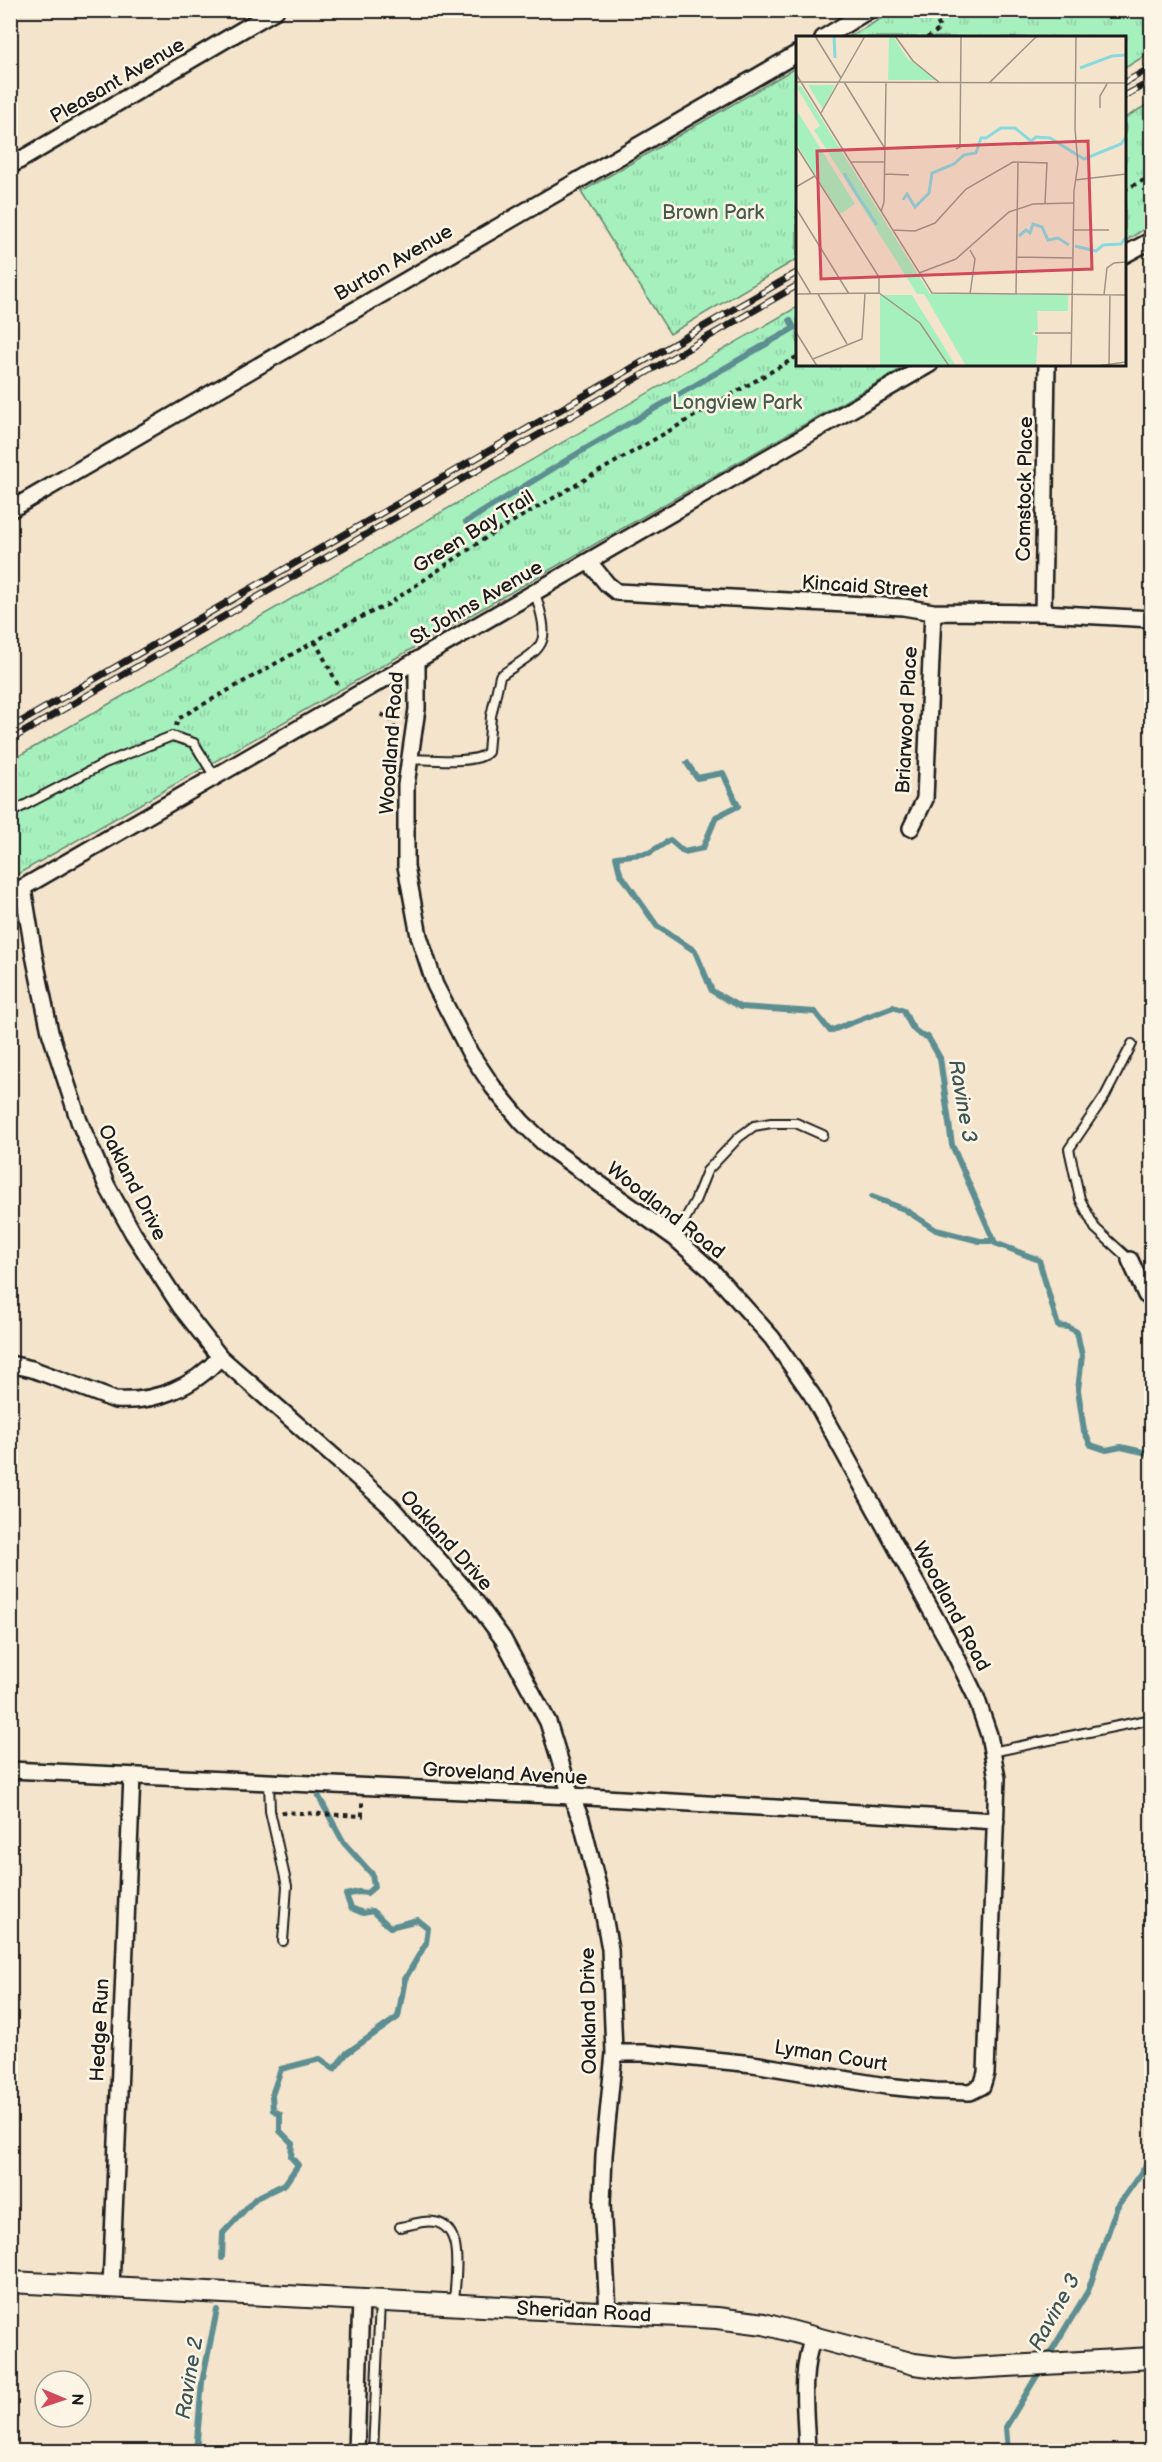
<svg xmlns="http://www.w3.org/2000/svg" width="1162" height="2462" font-family="'Balsamiq Sans',sans-serif">
  <defs>
    <pattern id="park-tufts" width="24" height="20" patternUnits="userSpaceOnUse" patternTransform="scale(1.5)"><rect width="24" height="20" fill="#a6f0be"/><path d="M3 7l-1-3M5 7V3M7 7l1-3M15 17l-1-3M17 17v-4M19 17l1-3" fill="none" stroke="#8ecda3"/></pattern>
  </defs>
  <rect width="100%" height="100%" fill="#f4e4cc"/>
  <filter id="ink" filterUnits="userSpaceOnUse"><feTurbulence type="fractalNoise" baseFrequency=".0167" numOctaves="2"/><feDisplacementMap in="SourceGraphic" scale="12" xChannelSelector="R" yChannelSelector="G"/><feConvolveMatrix kernelMatrix="1 2 1 2 8 2 1 2 1" color-interpolation-filters="sRGB"/></filter>
  <g filter="url(#ink)">
    <path fill="url(#park-tufts)" stroke="#61866d" stroke-width="1.5" d="M 896,10 L 1151,11 L 1151,52 L 1125,68 L 1124,38 L 849,37 Z
      M 797,67 L 797,259 L 670,334 L 581,192 Z
      M 1151,102 L 1151,225 L 1125,241 L 1125,118 Z
      M 797,307 L 798,364 L 908,365 L 11,878 L 10,761 Z"/>
    <g fill="none" stroke-linecap="round" stroke-linejoin="round">
      <path stroke="#5d8e91" stroke-width="6" d="M 466,522 L 585,449 L 794,328 L 790,320
        M 687,763 L 697,778 L 723,773 L 738,806 L 716,817 L 703,848 L 684,852 L 670,840 L 649,853 L 616,857 L 620,873 L 657,926 L 695,951 L 712,991 L 740,1007 L 815,1012 L 830,1031 L 893,1007 L 904,1011 C 910,1024 913,1034 928,1037 L 940,1058 L 952,1145 L 995,1243 L 1039,1260 L 1058,1326 L 1068,1327 L 1077,1332 L 1082,1356 L 1078,1390 L 1084,1431 L 1091,1445 L 1106,1450 L 1121,1447 L 1152,1454
        M 872,1197 L 904,1209 L 936,1230 L 980,1241 L 994,1241
        M 222,2258 L 223,2233 L 256,2198 L 285,2184 L 298,2165 L 291,2157 L 292,2143 L 280,2131 L 280,2114 L 273,2110 L 272,2095 L 281,2069 L 320,2059 L 334,2069 L 347,2053 L 398,2017 L 405,1979 L 426,1943 L 428,1928 L 418,1920 L 390,1927 L 372,1911 L 363,1913 L 351,1908 L 346,1895 L 358,1892 L 367,1893 L 374,1887 L 372,1874 L 344,1843 L 319,1797
        M 1046,2360 L 1088,2291 L 1117,2207 L 1152,2157
        M 196,2452 L 202,2382 L 217,2310
        M 1008,2452 L 1006,2427 L 1041,2369"/>
      <defs>
        <path id="service" d="M 409,759 C 427,759 477,765 488,752 L 491,716 L 500,676 C 543,646 553,649 535,593
          M 10,813 L 105,763 L 172,736 L 194,743 L 215,777
          M 675,1238 L 695,1201 L 707,1171 L 739,1137 L 754,1126 L 771,1123 L 796,1123 L 823,1135
          M 1130,1260 L 1095,1228 L 1080,1199 L 1069,1149 L 1105,1096 L 1132,1044
          M 992,1752 L 1152,1719
          M 269,1782 L 270,1811 L 287,1886 L 283,1941
          M 400,2227 C 407,2226 415,2223 423,2222 C 468,2216 455,2276 454,2303
          M 373,2452 L 380,2302"/>
        <path id="minor" d="M 823,38 L 869,10
          M 10,166 L 276,10
          M 1124,255 L 1152,240
          M 10,510 L 798,53
          M 589,562 L 607,584 L 617,592 L 903,607 L 933,612 L 1043,613 L 1152,619
          M 1043,613 L 1047,364
          M 417,660 L 417,709 L 406,785 L 406,866 L 419,936 L 435,985 L 470,1053 L 493,1087 L 522,1122 L 548,1147 L 675,1238 L 712,1271 L 772,1338 L 812,1395 L 952,1648 L 976,1697 L 989,1735 L 997,1778 L 986,2073 L 982,2086 L 970,2092 L 935,2091 L 886,2086 L 753,2064 L 645,2053 L 614,2053
          M 911,828 L 925,799 L 933,612
          M 23,888 L 34,955 L 50,1032 L 79,1121 L 107,1186 L 133,1233 L 180,1306 L 220,1357 L 389,1505 L 472,1597 L 503,1639 L 548,1722 L 571,1796 L 581,1819 L 600,1894 L 610,1949 L 614,2053 L 604,2155 L 602,2204 L 608,2312
          M 10,895 L 930,364
          M 1130,1260 L 1146,1295 L 1152,1299
          M 10,1364 L 32,1369 L 115,1400 C 155,1403 194,1387 220,1357
          M 10,1770 L 571,1796 L 996,1821
          M 111,2287 L 132,1776
          M 356,2452 L 361,2299
          M 807,2452 C 806,2415 799,2370 814,2336"/>
        <path id="tertiary" d="M 10,2282 L 717,2318 L 764,2324 L 914,2364 L 954,2369 L 1152,2358"/>
      </defs>
      <use href="#service" stroke="#1c1c1c" stroke-width="12"/>
      <use href="#minor" stroke="#1c1c1c" stroke-width="20"/>
      <use href="#tertiary" stroke="#1c1c1c" stroke-width="24"/>
      <path stroke="#1c1c1c" stroke-width="4" stroke-dasharray="4.5 4.5" stroke-linecap="butt" d="M 927,38 L 940,29 L 937,20 L 946,10
        M 1124,190 L 1152,176
        M 10,581 L 11,584
        M 315,641 L 339,687
        M 381,714 L 391,720 L 395,729
        M 176,726 L 178,719 L 188,713 L 344,625 L 387,605 L 493,533 L 798,356
        M 281,1812 L 362,1816 L 362,1802"/>
      <use href="#service" stroke="#fcf5e5" stroke-width="8"/>
      <use href="#minor" stroke="#fcf5e5" stroke-width="15"/>
      <use href="#tertiary" stroke="#fcf5e5" stroke-width="20"/>
      <defs>
        <path id="rail" d="M 1124,83 L 1152,67
          M 1124,96 L 1152,81
          M 10,728 L 798,272
          M 10,740 L 798,285"/>
      </defs>
      <use href="#rail" stroke="#1c1c1c" stroke-width="7"/>
      <use href="#rail" stroke="#fcf5e5" stroke-width="4.5" stroke-dasharray="14" stroke-linecap="butt"/>
    </g>
  </g>
  <g text-anchor="middle" stroke-width="5" stroke-linejoin="round" paint-order="stroke">
    <g font-size="20" fill="#1c1c1c" stroke="#fcf5e5">
      <text transform="translate(117 80) rotate(-30)" y="7">Pleasant Avenue</text>
      <text transform="translate(393 262) rotate(-30)" y="7">Burton Avenue</text>
      <text transform="translate(1024 489) rotate(-89)" y="7">Comstock Place</text>
      <text transform="translate(473 531) rotate(-32)" y="7">Green Bay Trail</text>
      <text transform="translate(865 586) rotate(4)" y="7">Kincaid Street</text>
      <text transform="translate(476 602) rotate(-30)" y="7">St Johns Avenue</text>
      <text transform="translate(906 720) rotate(-87)" y="7">Briarwood Place</text>
      <text transform="translate(391 743) rotate(-86)" y="7">Woodland Road</text>
      <text transform="translate(133 1182) rotate(63)" y="7">Oakland Drive</text>
      <text transform="translate(666 1210) rotate(38)" y="7">Woodland Road</text>
      <text transform="translate(447 1540) rotate(48)" y="7">Oakland Drive</text>
      <text transform="translate(952 1606) rotate(62)" y="7">Woodland Road</text>
      <text transform="translate(505 1773) rotate(3)" y="7">Groveland Avenue</text>
      <text transform="translate(588 2011) rotate(-91)" y="7">Oakland Drive</text>
      <text transform="translate(99 2030) rotate(-87)" y="7">Hedge Run</text>
      <text transform="translate(831 2055) rotate(9)" y="7">Lyman Court</text>
      <text transform="translate(584 2311) rotate(3)" y="7">Sheridan Road</text>
    </g>
    <g font-size="20" fill="#455c4d" stroke="#fcf5e5">
      <text x="713" y="219">Brown Park</text>
      <text x="737" y="409">Longview Park</text>
    </g>
    <g font-size="21" font-style="italic" fill="#3d5556" stroke="#fcf5e5">
      <text transform="translate(963 1101) rotate(80)" y="7">Ravine 3</text>
      <text transform="translate(1054 2312) rotate(-61)" y="7">Ravine 3</text>
      <text transform="translate(189 2378) rotate(-81)" y="7">Ravine 2</text>
    </g>
  </g>
  <g transform="translate(796 36)">
    <rect width="330" height="330" fill="#f4e4cc"/>
    <path d="M 93,0 L 97,0 L 111,22 L 141,44 L 92,44 ZM 12,49 L 39,49 L 27,73 L 23,67 ZM 0,50 L 5,50 L 134,258 L 272,259 L 272,275 L 241,275 L 242,294 L 235,298 L 242,300 L 240,330 L 170,330 L 128,258 L 121,258 L 18,94 L 24,90 ZM 0,73 L 59,168 L 44,178 L 0,107 ZM 84,259 L 116,259 L 160,330 L 84,330 Z" fill="#a6f0be"/>
    <path fill="none" stroke="#89dadf" stroke-width="3" d="M 38,0 L 39,22M 284,32 L 316,20 L 330,19M 48,137 L 58,154M 58,154 L 81,189M 107,164 L 111,158 L 119,171 L 133,157 L 136,137 L 158,128 L 168,119 L 180,117 L 185,102 L 190,102 L 205,92 L 219,92 L 235,105 L 240,101 L 254,102 L 288,123 L 325,108 L 330,101M 223,200 L 230,194 L 234,197 L 237,188 L 246,191 L 252,204 L 262,202 L 273,209M 279,210 L 300,215 L 307,209 L 325,208 L 330,201"/>
    <path fill="none" stroke="#9e9486" stroke-width="1.5" d="M 19,0 L 45,42M 99,0 L 117,25 L 144,47M 0,38 L 136,257 L 330,259M 0,46 L 330,47M 48,46 L 88,111M 193,47 L 241,0M 304,72 L 304,60 L 311,48M 25,77 L 69,0M 0,110 L 83,241 L 83,257M 160,113 L 164,111 L 165,0M 55,126 L 89,126M 89,138 L 113,139M 279,144 L 330,138M 0,151 L 19,140M 0,172 L 53,258M 85,176 L 88,166 L 90,47M 96,194 L 119,195 L 139,187 L 170,153 L 217,126 L 251,127 L 249,167M 277,194 L 313,194M 220,221 L 276,222M 0,233 L 15,258M 123,237 L 160,223 L 213,176 L 237,168 L 277,167M 83,257 L 124,287 L 153,330M 0,258 L 83,257M 22,258 L 51,308M 174,258 L 179,223 L 174,214M 220,258 L 222,126M 308,259 L 311,232 L 318,227 L 330,226M 0,296 L 21,330M 239,297 L 275,297M 17,323 L 66,303 L 69,258M 313,328 L 314,259M 275,330 L 278,155 L 282,128 L 279,93 L 280,0M 301,330 L 330,326"/>
    <path fill="#d1495b" fill-opacity="0.15" stroke="#d1495b" stroke-width="3" d="M 292,105 L 296,233 L 25,243 L 21,115 Z"/>
    <rect width="330" height="330" fill="none" stroke="#1c1c1c" stroke-width="3"/>
  </g>
  <rect width="1162" height="2462" fill="none" stroke="#fcf5e5" stroke-width="36"/>
  <rect x="18" y="18" width="1126" height="2426" fill="none" stroke="#1c1c1c" stroke-width="2" filter="url(#ink)"/>
  <g transform="translate(63 2399) rotate(92)"><circle r="28" fill="#fcf5e5" stroke="#a29e95" stroke-width="1.5"/>
  <path d="M0-4.5L10 22L0 15L-10 22Z" fill="#d1495b"/>
  <text y="-9" font-size="16" font-weight="bold" text-anchor="middle" fill="#1c1c1c">N</text>
  </g>
</svg>
